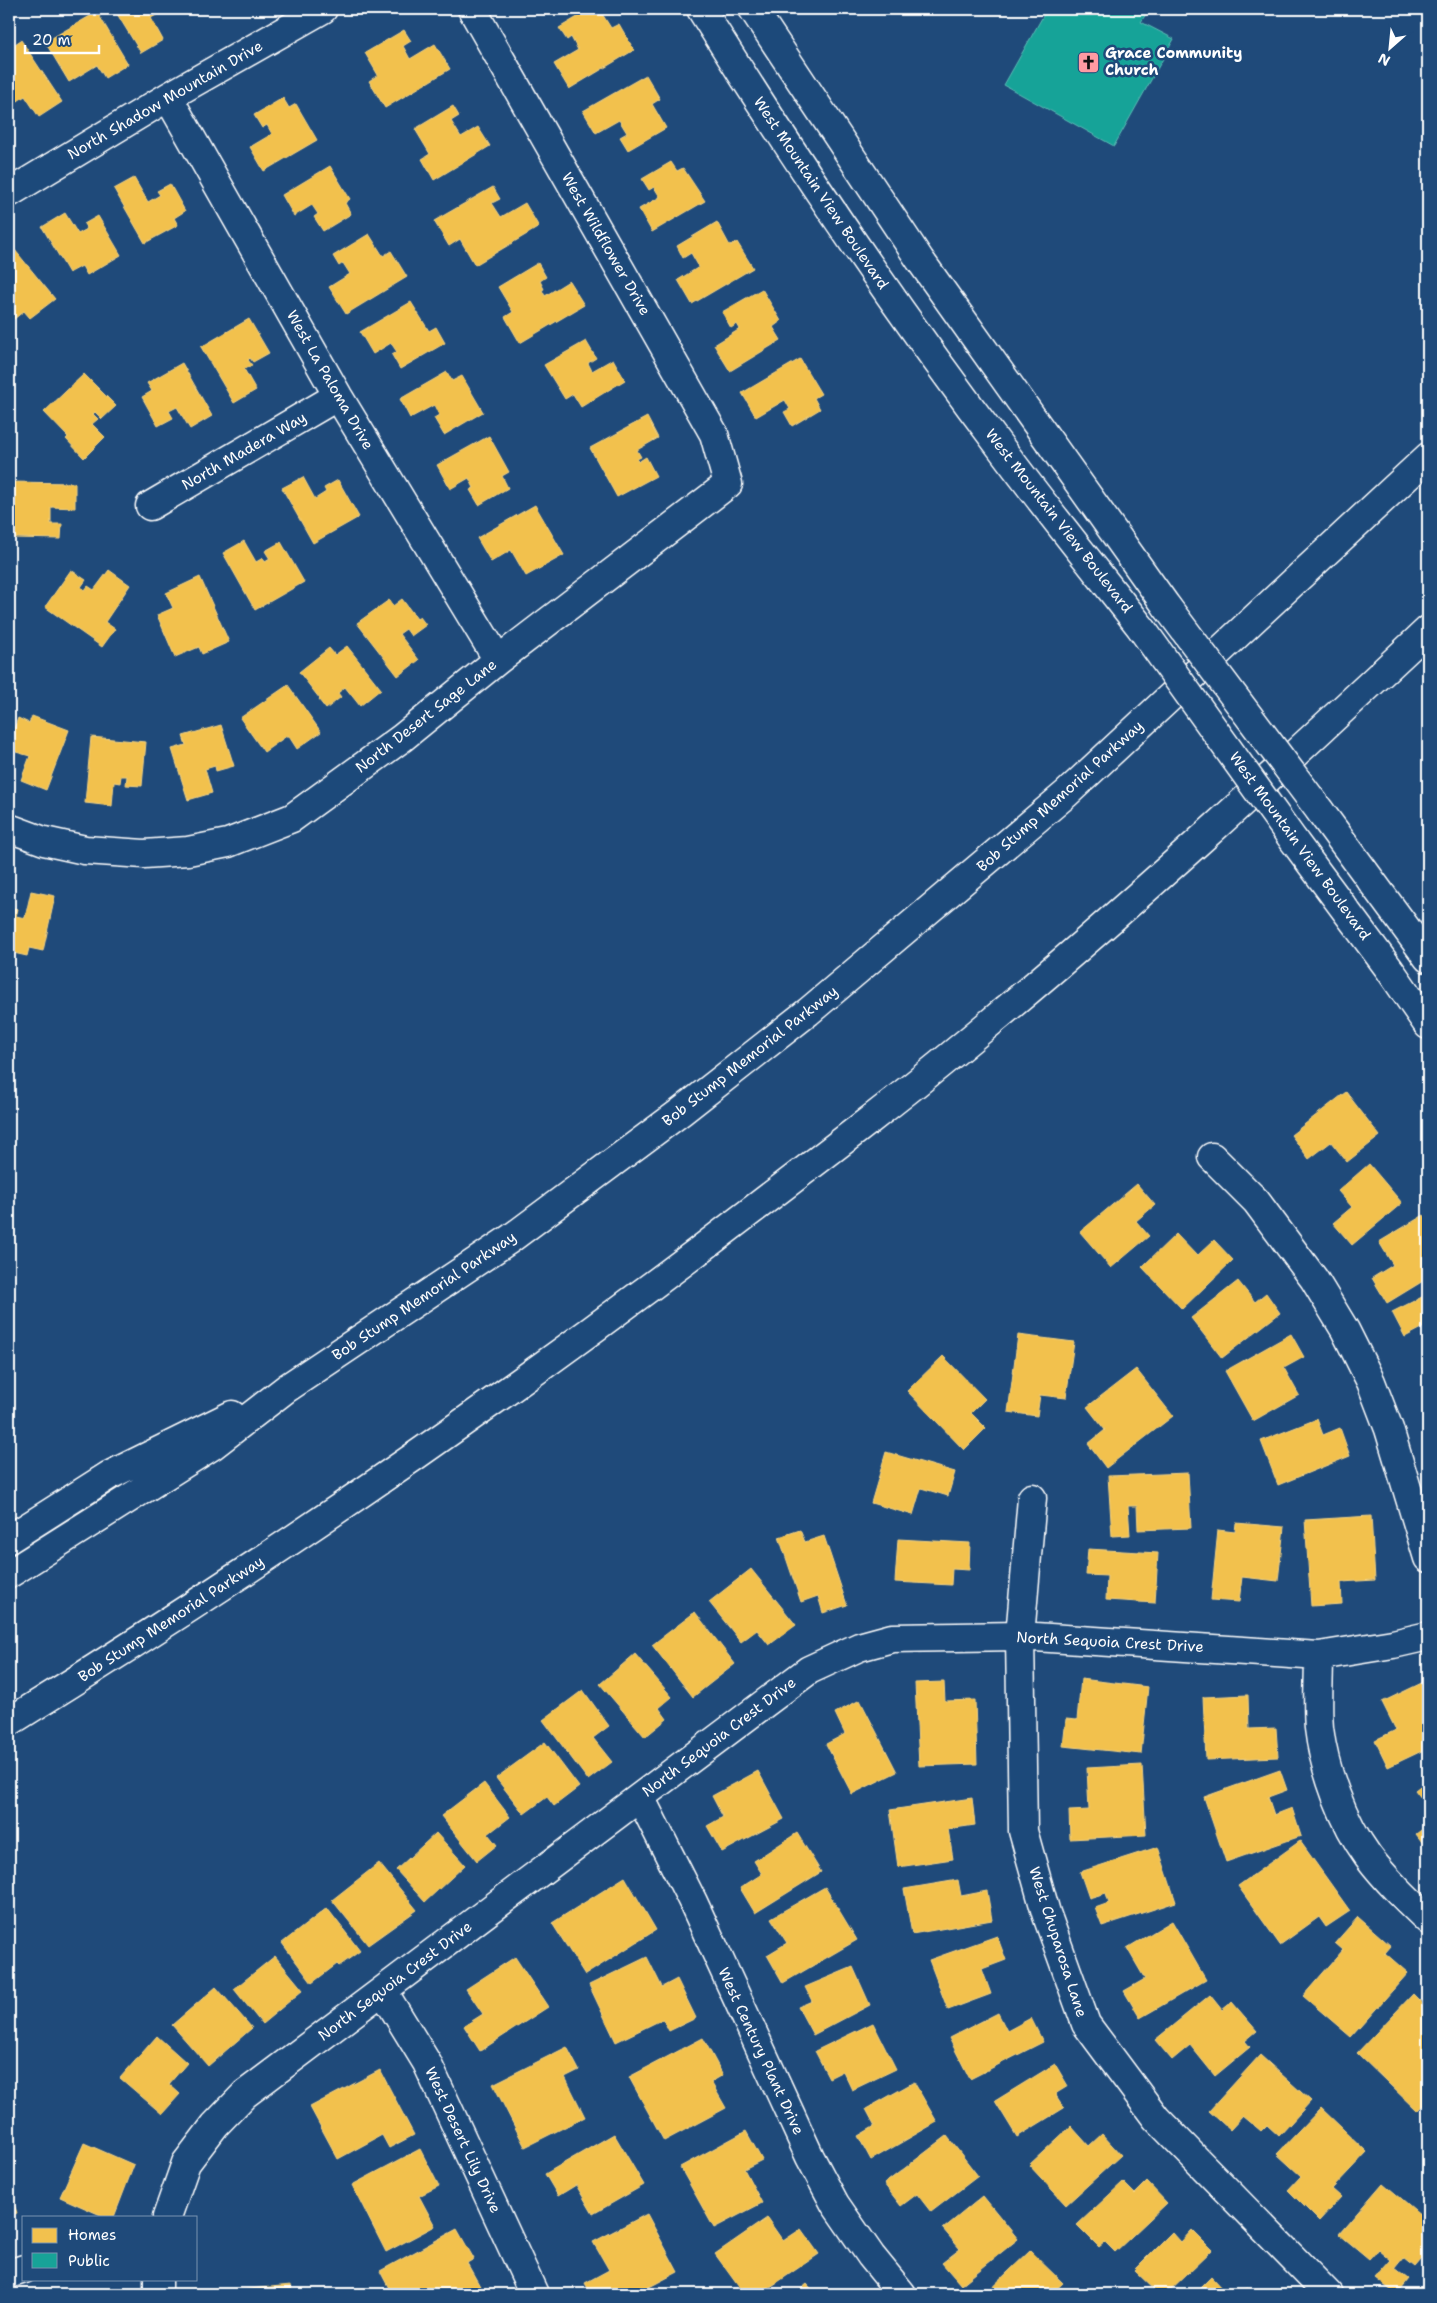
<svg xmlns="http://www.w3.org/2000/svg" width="1437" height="2303" font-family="'Shantell Sans',sans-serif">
  <rect width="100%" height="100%" fill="#1f4a7a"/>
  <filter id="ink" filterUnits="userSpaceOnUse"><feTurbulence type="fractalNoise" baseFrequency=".02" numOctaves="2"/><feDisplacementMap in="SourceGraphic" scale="10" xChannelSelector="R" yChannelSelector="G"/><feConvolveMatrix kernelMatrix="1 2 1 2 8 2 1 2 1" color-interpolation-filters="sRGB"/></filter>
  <g filter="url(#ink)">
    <path fill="#f2c14e" stroke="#f6d483" d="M 114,9 L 167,9 L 151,18 L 163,40 L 141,53 Z
      M 591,9 L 599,9 L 611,28 L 619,24 L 634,50 L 569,89 L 554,64 L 578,50 L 571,37 L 567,40 L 559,28 Z
      M 97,12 L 128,64 L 105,78 L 97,65 L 69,82 L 45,42 Z
      M 404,30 L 411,41 L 403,46 L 410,59 L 435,44 L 450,69 L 385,108 L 369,81 L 378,75 L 365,53 Z
      M 21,40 L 62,102 L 39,117 L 25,96 L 9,107 L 9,48 Z
      M 646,75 L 660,99 L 652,104 L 666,128 L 628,150 L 620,137 L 627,133 L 619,120 L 596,133 L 583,111 Z
      M 283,98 L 289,108 L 296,104 L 317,140 L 264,171 L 250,147 L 272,134 L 267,125 L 262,128 L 254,115 Z
      M 453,106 L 459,116 L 451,121 L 461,137 L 478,127 L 490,146 L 434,180 L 422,159 L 430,154 L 415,129 Z
      M 671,162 L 677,171 L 683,168 L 705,201 L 652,232 L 639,209 L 660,197 L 654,187 L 649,190 L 642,179 Z
      M 330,166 L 350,199 L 345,203 L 351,214 L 323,231 L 314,217 L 318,214 L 312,205 L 294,216 L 282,195 Z
      M 134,178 L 148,202 L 160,195 L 157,191 L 170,184 L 185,211 L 174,218 L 178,225 L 145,243 L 114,189 Z
      M 493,187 L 500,199 L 492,203 L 501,217 L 525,203 L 539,227 L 475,265 L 460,239 L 449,246 L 434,221 Z
      M 65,213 L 78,234 L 87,229 L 84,224 L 98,216 L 121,255 L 87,275 L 82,266 L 69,273 L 42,227 Z
      M 717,222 L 730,246 L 737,242 L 753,268 L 692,304 L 678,280 L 699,267 L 691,253 L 683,258 L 677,246 Z
      M 369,234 L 383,256 L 391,251 L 407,277 L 346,314 L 329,287 L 350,274 L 343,263 L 339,266 L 333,256 Z
      M 10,244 L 55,299 L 30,318 L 24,311 L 9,323 L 9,246 Z
      M 538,263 L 546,277 L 540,281 L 544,289 L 542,290 L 545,296 L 569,281 L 584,305 L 520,343 L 505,317 L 513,312 L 498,287 Z
      M 762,289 L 781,321 L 773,327 L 781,340 L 730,371 L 714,345 L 740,329 L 737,324 L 731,328 L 722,312 Z
      M 411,302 L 429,331 L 436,327 L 445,343 L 400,369 L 392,355 L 397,352 L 391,343 L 373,354 L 360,332 Z
      M 249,319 L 269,353 L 253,362 L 250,358 L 248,360 L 252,365 L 244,369 L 256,390 L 234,403 L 201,347 Z
      M 586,341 L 596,358 L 588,363 L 592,371 L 613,359 L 625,380 L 581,407 L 573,394 L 565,399 L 544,365 Z
      M 800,359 L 821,394 L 814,398 L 820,409 L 792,426 L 784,412 L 790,409 L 785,400 L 756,417 L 742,393 Z
      M 182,363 L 212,416 L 190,429 L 177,407 L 169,411 L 173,418 L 158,426 L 142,397 L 152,391 L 147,383 Z
      M 447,372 L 452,381 L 462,376 L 483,412 L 444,435 L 434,418 L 439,415 L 434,405 L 410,418 L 400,399 Z
      M 84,374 L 116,406 L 102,419 L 95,412 L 93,414 L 98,419 L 92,424 L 105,437 L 84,458 L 66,439 L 68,437 L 44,412 Z
      M 647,417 L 658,438 L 637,450 L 641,457 L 637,459 L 638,462 L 646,457 L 656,476 L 617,497 L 590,448 Z
      M 489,436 L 509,472 L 502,476 L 508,488 L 479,505 L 470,490 L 474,488 L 469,478 L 450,489 L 437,465 Z
      M 303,477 L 315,499 L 326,492 L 324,488 L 338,480 L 359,517 L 313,543 L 282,488 Z
      M 9,482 L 75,483 L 75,508 L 51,507 L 51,524 L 62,524 L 61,539 L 14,538 L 14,512 L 9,512 Z
      M 535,505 L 564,555 L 526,576 L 511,550 L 491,562 L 477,538 Z
      M 244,541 L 256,562 L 263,558 L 265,562 L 270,559 L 265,551 L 281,542 L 304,582 L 255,610 L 223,553 Z
      M 71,570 L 86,580 L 81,587 L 85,590 L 88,586 L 94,590 L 109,570 L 130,585 L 105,622 L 115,629 L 102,647 L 45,607 Z
      M 200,577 L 229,642 L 202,654 L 199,647 L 175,657 L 157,615 L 173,608 L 166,593 Z
      M 402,599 L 417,619 L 420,617 L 426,625 L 411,636 L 406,629 L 399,634 L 419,660 L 398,676 L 357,623 L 389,600 L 393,606 Z
      M 347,646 L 381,689 L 360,706 L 345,687 L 338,693 L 341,697 L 326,709 L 319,700 L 320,699 L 299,672 L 329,648 L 335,655 Z
      M 288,685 L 321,732 L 297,749 L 288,735 L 264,752 L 240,718 Z
      M 32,716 L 69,730 L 46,790 L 21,780 L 30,756 L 9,750 L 9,742 L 18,718 L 29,723 Z
      M 221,725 L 234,766 L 216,771 L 215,766 L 205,769 L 212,793 L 188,800 L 172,749 L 186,745 L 183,736 Z
      M 91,737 L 146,742 L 142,786 L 126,785 L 127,776 L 121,776 L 120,783 L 114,782 L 112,806 L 85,803 Z
      M 31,891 L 55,896 L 43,951 L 29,948 L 27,956 L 9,952 L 9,907 L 18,909 L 16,916 L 25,918 Z
      M 1346,1092 L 1380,1136 L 1347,1162 L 1331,1142 L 1309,1159 L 1291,1135 Z
      M 1369,1164 L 1402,1203 L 1352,1245 L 1333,1223 L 1352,1207 L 1338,1191 Z
      M 1137,1184 L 1155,1205 L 1136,1221 L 1149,1236 L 1111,1268 L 1080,1232 Z
      M 1424,1215 L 1428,1222 L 1428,1278 L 1387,1303 L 1372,1278 L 1393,1265 L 1379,1242 Z
      M 1176,1234 L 1197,1256 L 1214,1240 L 1233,1260 L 1182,1309 L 1142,1267 Z
      M 1238,1281 L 1255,1302 L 1266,1293 L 1280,1313 L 1222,1358 L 1191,1318 Z
      M 1428,1294 L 1428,1335 L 1424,1327 L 1405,1337 L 1392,1312 Z
      M 1291,1334 L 1304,1357 L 1284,1368 L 1299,1395 L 1253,1421 L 1225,1371 Z
      M 1018,1335 L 1074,1342 L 1066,1398 L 1040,1395 L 1037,1416 L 1008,1412 Z
      M 943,1356 L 985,1399 L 971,1413 L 986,1428 L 964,1450 L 907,1391 Z
      M 1136,1369 L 1173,1416 L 1106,1468 L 1088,1444 L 1105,1430 L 1087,1407 Z
      M 1317,1419 L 1323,1435 L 1340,1428 L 1350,1456 L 1278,1485 L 1261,1441 Z
      M 886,1452 L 955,1472 L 948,1496 L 921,1488 L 913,1515 L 871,1503 Z
      M 1188,1473 L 1191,1528 L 1138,1530 L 1137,1506 L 1128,1506 L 1130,1535 L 1112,1536 L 1108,1476 Z
      M 1371,1516 L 1375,1580 L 1341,1582 L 1342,1604 L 1311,1606 L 1305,1520 Z
      M 1236,1523 L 1284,1527 L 1278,1581 L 1242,1577 L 1239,1602 L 1211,1600 L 1218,1530 L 1235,1532 Z
      M 800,1530 L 805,1542 L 824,1536 L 847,1605 L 823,1613 L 818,1596 L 801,1602 L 779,1537 Z
      M 898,1539 L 970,1543 L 969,1570 L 952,1569 L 951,1585 L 895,1582 Z
      M 1088,1549 L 1158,1553 L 1155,1603 L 1106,1600 L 1107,1576 L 1086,1575 Z
      M 751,1569 L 796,1625 L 769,1645 L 757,1630 L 741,1642 L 709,1602 Z
      M 695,1612 L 735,1664 L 693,1697 L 652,1645 Z
      M 635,1654 L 672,1697 L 659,1708 L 667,1719 L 645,1737 L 600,1684 Z
      M 1081,1679 L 1148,1687 L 1141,1754 L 1063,1746 L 1066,1719 L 1077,1720 Z
      M 1428,1680 L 1428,1748 L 1388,1767 L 1375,1740 L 1396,1730 L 1382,1702 Z
      M 944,1682 L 945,1701 L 975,1700 L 977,1764 L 919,1766 L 915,1683 Z
      M 583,1690 L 609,1726 L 593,1738 L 612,1762 L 588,1780 L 543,1720 Z
      M 1248,1695 L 1249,1729 L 1276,1728 L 1278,1757 L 1206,1760 L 1203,1697 Z
      M 860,1700 L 897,1772 L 852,1794 L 826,1744 L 845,1734 L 835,1713 Z
      M 545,1742 L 579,1787 L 554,1806 L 547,1797 L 524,1814 L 496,1778 Z
      M 1142,1765 L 1146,1835 L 1070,1839 L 1069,1811 L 1089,1810 L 1087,1768 Z
      M 1280,1770 L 1287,1790 L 1268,1797 L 1274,1815 L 1292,1808 L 1301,1836 L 1226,1862 L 1204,1797 Z
      M 758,1771 L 784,1819 L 722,1852 L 707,1826 L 723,1817 L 712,1796 Z
      M 1428,1780 L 1428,1807 L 1415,1790 Z
      M 484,1783 L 510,1817 L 488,1834 L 497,1845 L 477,1861 L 441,1816 Z
      M 972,1798 L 975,1825 L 948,1829 L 953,1859 L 898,1867 L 890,1810 Z
      M 1428,1825 L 1428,1850 L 1416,1834 Z
      M 436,1833 L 465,1865 L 425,1902 L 396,1870 Z
      M 797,1833 L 821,1872 L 755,1913 L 740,1888 L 762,1874 L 754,1861 Z
      M 1300,1841 L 1350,1911 L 1326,1927 L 1319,1917 L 1280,1945 L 1238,1886 Z
      M 1158,1847 L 1176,1902 L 1102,1926 L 1095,1908 L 1109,1903 L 1106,1893 L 1089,1898 L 1080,1872 Z
      M 379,1863 L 417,1910 L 368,1945 L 332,1900 Z
      M 625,1877 L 656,1930 L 585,1975 L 552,1923 Z
      M 958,1880 L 961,1896 L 987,1891 L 992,1920 L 912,1934 L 904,1889 Z
      M 825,1887 L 857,1940 L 783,1983 L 767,1955 L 787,1943 L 771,1918 Z
      M 327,1908 L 360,1951 L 339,1966 L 337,1964 L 312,1983 L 282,1943 Z
      M 1358,1917 L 1391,1946 L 1385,1953 L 1408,1973 L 1351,2037 L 1303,1996 L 1343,1950 L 1335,1943 Z
      M 1172,1921 L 1206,1980 L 1140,2018 L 1124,1991 L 1145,1979 L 1127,1948 Z
      M 997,1936 L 1006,1960 L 982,1969 L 991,1994 L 948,2010 L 929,1960 Z
      M 275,1956 L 303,1990 L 262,2024 L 234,1989 Z
      M 515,1957 L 548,2007 L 480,2051 L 464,2026 L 483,2014 L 466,1989 Z
      M 647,1957 L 662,1987 L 677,1979 L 696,2018 L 669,2031 L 663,2019 L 616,2042 L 589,1985 Z
      M 853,1967 L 870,2005 L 813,2035 L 798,2007 L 812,2001 L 805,1987 Z
      M 216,1987 L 252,2028 L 208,2066 L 172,2025 Z
      M 1413,1994 L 1428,2009 L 1428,2031 L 1426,2033 L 1428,2034 L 1428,2100 L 1417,2111 L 1357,2053 Z
      M 1210,1995 L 1222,2010 L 1232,2002 L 1257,2031 L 1245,2041 L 1250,2047 L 1215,2076 L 1190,2045 L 1172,2060 L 1155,2040 Z
      M 998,2013 L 1007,2031 L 1031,2018 L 1043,2042 L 970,2079 L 949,2038 Z
      M 873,2023 L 896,2069 L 852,2090 L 843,2071 L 829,2078 L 815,2051 Z
      M 157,2036 L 187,2063 L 169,2084 L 180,2094 L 162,2114 L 120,2078 Z
      M 703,2038 L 723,2075 L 711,2082 L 726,2108 L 664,2141 L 629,2077 Z
      M 567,2047 L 579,2070 L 565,2077 L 585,2117 L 525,2147 L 493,2084 Z
      M 1260,2055 L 1311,2101 L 1279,2136 L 1267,2125 L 1261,2131 L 1243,2116 L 1230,2130 L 1209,2111 Z
      M 1055,2064 L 1068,2086 L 1055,2094 L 1064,2108 L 1017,2137 L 995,2101 Z
      M 380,2070 L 414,2135 L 389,2148 L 382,2135 L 338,2159 L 310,2107 Z
      M 914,2082 L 937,2122 L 871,2160 L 858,2136 L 875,2126 L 866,2109 Z
      M 1321,2108 L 1367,2152 L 1332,2189 L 1341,2197 L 1319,2221 L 1288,2190 L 1301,2176 L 1277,2154 Z
      M 1071,2126 L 1089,2146 L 1102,2134 L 1121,2155 L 1066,2205 L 1029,2165 Z
      M 746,2131 L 762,2160 L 744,2169 L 762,2203 L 714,2228 L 680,2167 Z
      M 614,2134 L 644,2185 L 593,2214 L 576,2185 L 558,2196 L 545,2174 Z
      M 947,2136 L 978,2176 L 931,2212 L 917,2194 L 901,2206 L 884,2184 Z
      M 84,2143 L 134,2165 L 114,2217 L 105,2217 L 60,2197 Z
      M 420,2149 L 439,2186 L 419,2196 L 435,2226 L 386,2252 L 352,2185 Z
      M 1123,2182 L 1135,2194 L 1147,2182 L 1167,2203 L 1115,2252 L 1105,2242 L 1099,2247 L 1077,2225 Z
      M 1383,2183 L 1428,2221 L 1428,2252 L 1415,2267 L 1404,2258 L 1395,2269 L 1408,2279 L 1396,2294 L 1375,2278 L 1391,2260 L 1378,2249 L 1369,2259 L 1339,2234 Z
      M 9,2190 L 17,2213 L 9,2216 Z
      M 983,2196 L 1018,2239 L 961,2285 L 942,2263 L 960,2249 L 943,2229 Z
      M 647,2214 L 678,2272 L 636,2294 L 591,2294 L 585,2283 L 609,2270 L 593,2242 Z
      M 767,2218 L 783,2241 L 801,2229 L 819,2254 L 760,2294 L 744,2294 L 715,2254 Z
      M 457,2229 L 474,2259 L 467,2263 L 481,2288 L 470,2294 L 392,2294 L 380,2271 Z
      M 1192,2230 L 1212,2250 L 1166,2294 L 1159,2294 L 1134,2270 L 1172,2232 L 1181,2242 Z
      M 1030,2251 L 1063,2283 L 1051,2294 L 985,2294 Z
      M 1211,2277 L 1227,2294 L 1194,2294 Z
      M 807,2284 L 816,2294 L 795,2294 Z
      M 291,2285 L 292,2294 L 229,2294 L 229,2291 Z
      M 1247,2288 L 1254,2294 L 1241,2294 Z"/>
    <path fill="#17a398" stroke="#5dbfb7" d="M 1047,9 L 1149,9 L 1141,22 L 1174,39 L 1114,146 L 1004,85 Z"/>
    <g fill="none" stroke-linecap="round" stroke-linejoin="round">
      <defs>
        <path id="minor" d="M 701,9 C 797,163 900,315 1010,460 C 1053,517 1098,573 1142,629
          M 753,9 L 920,260 L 1167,607
          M 168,97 L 338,396 L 498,660
          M 9,193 L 168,97 L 323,9
          M 150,506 L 338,396
          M 1320,811 L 1428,958
          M 9,828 L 44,841 L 85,850 L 144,854 L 188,851 L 228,843 L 292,818 L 402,738 L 498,660 L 728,484 L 714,434 L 472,9
          M 1294,841 L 1390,970 L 1428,1025
          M 1212,1157 L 1256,1201 L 1314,1279 L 1345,1330 L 1371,1382 L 1389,1429 L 1428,1558
          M 1032,1498 L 1020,1636 L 1023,1831 L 1046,1913 L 1086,2024 L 1156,2118 L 1328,2294
          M 1319,1656 C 1319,1679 1317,1705 1319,1728 C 1324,1770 1343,1822 1368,1856 C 1386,1880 1407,1900 1428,1920
          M 640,1797 L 693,1902 L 810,2157 L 835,2204 L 871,2256 L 902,2294
          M 383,1991 L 427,2063 L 534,2294
          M 167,2217 L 186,2163 L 215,2125 L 245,2094 L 809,1670 L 859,1647 L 892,1638 L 1020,1636 L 1319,1656 L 1393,1644 L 1428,1636
          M 9,2274 L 24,2269
          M 158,2279 L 158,2294"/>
        <path id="highway" d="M 9,1539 L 108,1476 L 232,1415
          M 9,1574 L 212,1446 L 287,1388 L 510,1239 L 682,1111 L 808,1012 L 1066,794 L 1428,457
          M 9,1722 C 265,1564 512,1394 751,1211 C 830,1151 909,1091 985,1027 C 1137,901 1284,765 1428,630"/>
      </defs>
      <use href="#minor" stroke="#fff" stroke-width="31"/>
      <use href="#highway" stroke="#fff" stroke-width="31"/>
      <use href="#minor" stroke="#1f4a7a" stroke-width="28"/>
      <use href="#highway" stroke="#1f4a7a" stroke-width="28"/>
      <defs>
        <path id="minor-bridge" d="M 1167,607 L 1320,811
          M 1142,629 L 1294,841"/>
      </defs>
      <use href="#minor-bridge" stroke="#fff" stroke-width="31" stroke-linecap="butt"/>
      <use href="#minor-bridge" stroke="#1f4a7a" stroke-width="28"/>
    </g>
  </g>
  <defs>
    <symbol id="church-square" viewBox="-11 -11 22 22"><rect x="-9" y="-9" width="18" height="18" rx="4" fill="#ff9aa2" stroke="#1f4a7a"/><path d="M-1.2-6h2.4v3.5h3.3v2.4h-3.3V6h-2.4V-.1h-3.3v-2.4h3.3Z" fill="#111"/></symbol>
  </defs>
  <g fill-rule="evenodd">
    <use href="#church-square" x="1076" y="50" width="25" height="25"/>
  </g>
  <g text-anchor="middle" stroke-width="5" stroke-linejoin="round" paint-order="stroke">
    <g font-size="15" font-weight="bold" fill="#fff" stroke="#1f4a7a" text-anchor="start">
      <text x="1105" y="58">Grace Community<tspan x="1105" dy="17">Church</tspan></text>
    </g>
    <g font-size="15" fill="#fff" stroke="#1f4a7a">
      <text transform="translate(165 100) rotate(-30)" y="5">North Shadow Mountain Drive</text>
      <text transform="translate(821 193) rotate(56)" y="5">West Mountain View Boulevard</text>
      <text transform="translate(606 244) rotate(60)" y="5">West Wildflower Drive</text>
      <text transform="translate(330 380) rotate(60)" y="5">West La Paloma Drive</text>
      <text transform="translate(244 451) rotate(-30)" y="5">North Madera Way</text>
      <text transform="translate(1059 521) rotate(52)" y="5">West Mountain View Boulevard</text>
      <text transform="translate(426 716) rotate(-38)" y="5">North Desert Sage Lane</text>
      <text transform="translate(1060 796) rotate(-42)" y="5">Bob Stump Memorial Parkway</text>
      <text transform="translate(1300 846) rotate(54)" y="5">West Mountain View Boulevard</text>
      <text transform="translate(750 1056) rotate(-38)" y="5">Bob Stump Memorial Parkway</text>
      <text transform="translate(424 1296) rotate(-34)" y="5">Bob Stump Memorial Parkway</text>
      <text transform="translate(171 1619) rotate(-33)" y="5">Bob Stump Memorial Parkway</text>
      <text transform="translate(1110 1642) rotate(3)" y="5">North Sequoia Crest Drive</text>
      <text transform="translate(719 1737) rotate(-37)" y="5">North Sequoia Crest Drive</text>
      <text transform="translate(1058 1942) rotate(72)" y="5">West Chuparosa Lane</text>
      <text transform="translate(395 1981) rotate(-37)" y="5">North Sequoia Crest Drive</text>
      <text transform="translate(761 2051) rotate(65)" y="5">West Century Plant Drive</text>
      <text transform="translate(463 2140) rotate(65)" y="5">West Desert Lily Drive</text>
    </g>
  </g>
  <rect width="1437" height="2303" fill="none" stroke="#1f4a7a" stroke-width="30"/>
  <rect x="15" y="15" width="1407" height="2273" fill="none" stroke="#fff" stroke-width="2" filter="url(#ink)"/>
  <rect x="22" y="2216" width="175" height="65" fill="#1f4a7a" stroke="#7992af"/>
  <rect x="32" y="2228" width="25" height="15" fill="#f2c14e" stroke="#7992af"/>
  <text x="68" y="2240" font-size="15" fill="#ffffff">Homes</text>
  <rect x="32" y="2253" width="25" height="15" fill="#17a398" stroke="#7992af"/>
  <text x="68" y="2266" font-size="15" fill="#ffffff">Public</text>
  <g transform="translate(1390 48) rotate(207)" stroke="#1f4a7a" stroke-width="4" paint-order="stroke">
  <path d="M0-4L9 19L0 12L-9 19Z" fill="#ffffff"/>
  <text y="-8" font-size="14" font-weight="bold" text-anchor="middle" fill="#ffffff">N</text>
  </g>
  <path d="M25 45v8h74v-8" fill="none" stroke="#ffffff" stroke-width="2.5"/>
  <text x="32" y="45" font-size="15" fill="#ffffff" stroke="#1f4a7a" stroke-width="4" paint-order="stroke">20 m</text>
</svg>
